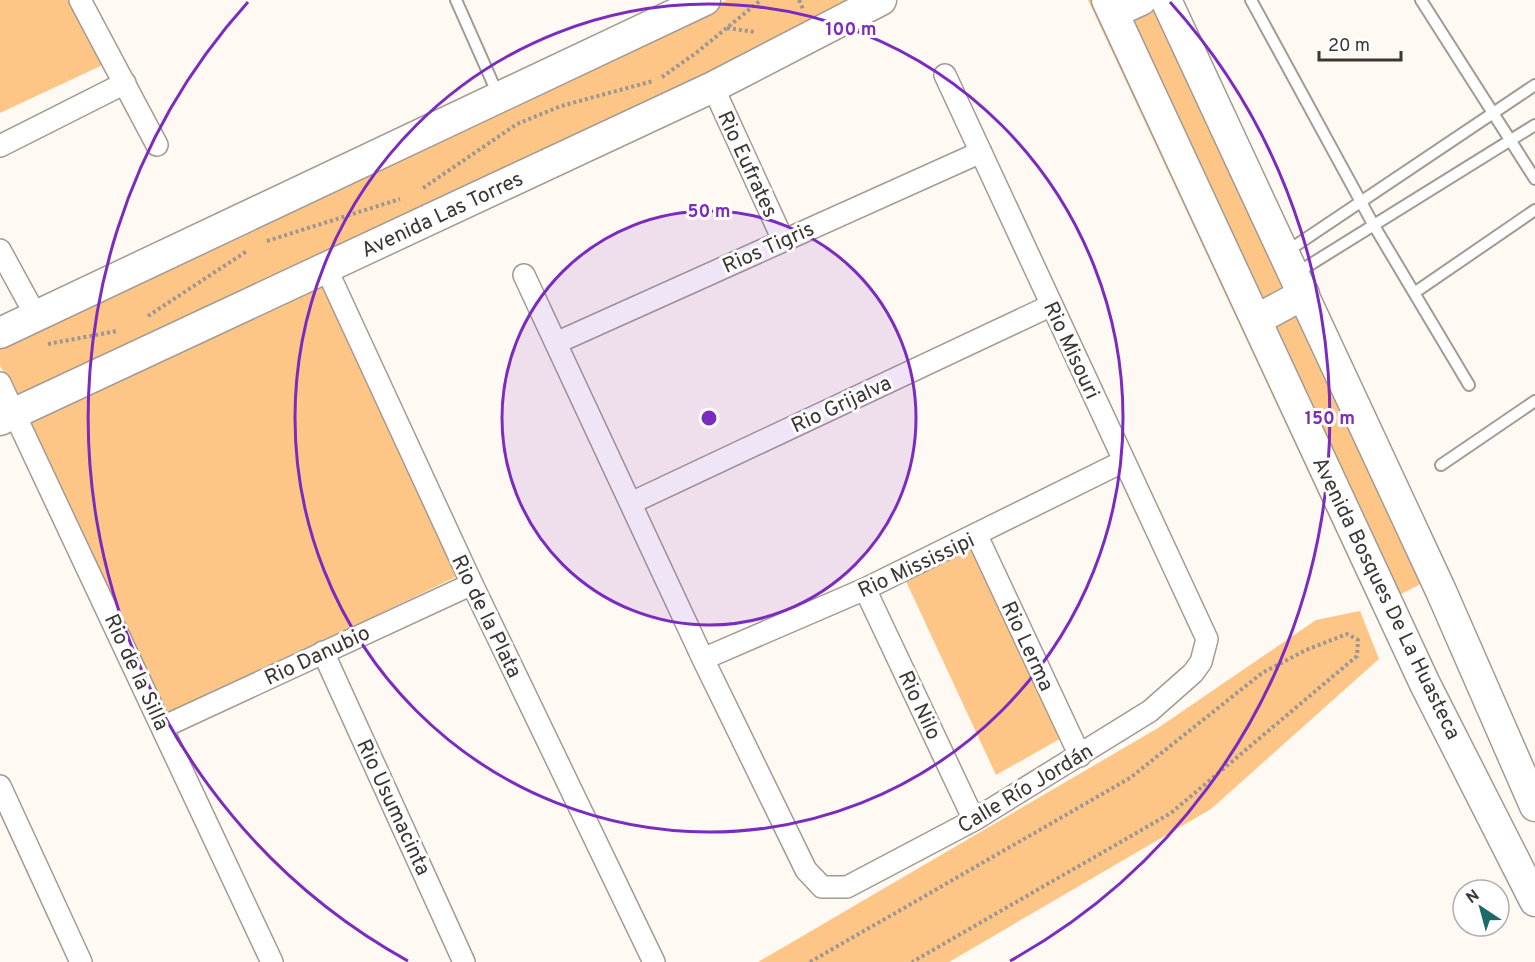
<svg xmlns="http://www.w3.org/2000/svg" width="1535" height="962" font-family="Overpass,sans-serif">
  <rect width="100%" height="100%" fill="#fff9f3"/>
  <path fill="#fdc586" d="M 0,0 L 80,0 L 109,62 L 0,113 Z
    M 727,0 L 871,0 L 325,257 L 470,570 L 161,720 L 0,365 L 0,341 Z
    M 1088,0 L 1166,0 L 1438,575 L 1372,609 Z
    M 976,544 L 1065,736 L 996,775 L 904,577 Z
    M 1360,611 L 1379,659 L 1211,809 L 949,962 L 758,962 L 1158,728 L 1316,620 Z"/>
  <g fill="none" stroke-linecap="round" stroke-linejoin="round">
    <defs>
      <path id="lane" d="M 456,0 L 499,97
        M 1251,0 L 1373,224 L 1469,385
        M 1421,0 L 1535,179
        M 1286,252 L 1535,85
        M 1295,274 L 1535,125
        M 1414,293 L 1535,210
        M 1441,465 L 1535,401"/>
      <path id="street" d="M 80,0 L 157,145
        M 713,87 L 783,240
        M 0,146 L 125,83
        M 0,250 L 36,316
        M 326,268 L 472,584 L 654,962
        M 524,275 L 703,659 L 806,870 L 822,887 L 847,887 L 974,820 L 1150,711 L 1193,673 L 1201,662 L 1207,639 L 945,75
        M 556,343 L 981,152
        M 0,383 L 272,962
        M 631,503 L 1052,305
        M 977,536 L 1080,756
        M 865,589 L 974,820
        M 323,652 L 464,962
        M 703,659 L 865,589 L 1124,461
        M 163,727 L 472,584
        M 0,786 L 81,962"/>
      <path id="secondary" d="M 1107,0 L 1425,684 L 1535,901
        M 1166,0 L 1441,591 L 1535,806
        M 1113,13 L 1141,0
        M 1256,320 L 1304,294
        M 0,333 L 705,0
        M 0,420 L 713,87 L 881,0"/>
    </defs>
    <use href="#lane" stroke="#a39b93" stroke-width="14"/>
    <use href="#street" stroke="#a39b93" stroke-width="24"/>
    <use href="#secondary" stroke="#a39b93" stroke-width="33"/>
    <path stroke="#9c9792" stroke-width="4" stroke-dasharray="3 3" stroke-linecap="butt" d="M 799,0 L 803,9
      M 727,28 L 755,32
      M 662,77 L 696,53 L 761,0
      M 423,188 L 517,124 L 561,106 L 653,81
      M 267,241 L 400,199
      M 148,316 L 247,251
      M 48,344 L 117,331
      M 810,962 L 1130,778 L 1262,673 L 1306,650 L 1347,634 L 1358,640 L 1357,656 L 1171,813 L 912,962"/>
    <use href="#lane" stroke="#fff" stroke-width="10"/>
    <use href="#street" stroke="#fff" stroke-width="21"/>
    <use href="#secondary" stroke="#fff" stroke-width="30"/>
  </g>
  <circle cx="709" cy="418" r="207" fill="#7b2cbf" fill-opacity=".12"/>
  <g fill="none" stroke="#7b2cbf" stroke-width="3">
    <circle cx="709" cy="418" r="207"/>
    <circle cx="709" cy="418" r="414"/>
    <path d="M408 961A621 621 0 0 1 248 2M1170 2A621 621 0 0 1 1010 961"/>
  </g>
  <g text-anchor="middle" stroke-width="6" stroke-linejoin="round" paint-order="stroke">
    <g font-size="21" fill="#3a3633" stroke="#fff">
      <text transform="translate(748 164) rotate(65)" y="7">Rio Eufrates</text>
      <text transform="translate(442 214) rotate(-25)" y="7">Avenida Las Torres</text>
      <text transform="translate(768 247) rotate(-24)" y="7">Rios Tigris</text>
      <text transform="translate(1072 350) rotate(65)" y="7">Rio Misouri</text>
      <text transform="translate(841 404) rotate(-25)" y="7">Rio Grijalva</text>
      <text transform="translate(916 565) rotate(-25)" y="7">Rio Mississipi</text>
      <text transform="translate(1387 598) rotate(64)" y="7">Avenida Bosques De La Huasteca</text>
      <text transform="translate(487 616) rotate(64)" y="7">Rio de la Plata</text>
      <text transform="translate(1028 646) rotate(65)" y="7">Rio Lerma</text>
      <text transform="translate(317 655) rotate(-25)" y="7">Rio Danubio</text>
      <text transform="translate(137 672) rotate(65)" y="7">Rio de la Silla</text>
      <text transform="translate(920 705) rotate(65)" y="7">Rio Nilo</text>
      <text transform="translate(1025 788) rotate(-31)" y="7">Calle Río Jordán</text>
      <text transform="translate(394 807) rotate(65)" y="7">Rio Usumacinta</text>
    </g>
  </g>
  <circle cx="709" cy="418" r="9" fill="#7b2cbf" stroke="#fff" stroke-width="3"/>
  <g font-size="18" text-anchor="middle" font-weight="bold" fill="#7b2cbf" stroke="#fff" stroke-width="6" stroke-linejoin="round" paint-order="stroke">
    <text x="851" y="35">100 m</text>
    <text x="709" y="217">50 m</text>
    <text x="1330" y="424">150 m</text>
  </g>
  <g transform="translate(1481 908) rotate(324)"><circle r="28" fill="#ffffff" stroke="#b0afad" stroke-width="1.5"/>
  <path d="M0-4.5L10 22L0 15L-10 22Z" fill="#1d6967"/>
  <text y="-9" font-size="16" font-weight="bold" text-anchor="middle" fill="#3a3633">N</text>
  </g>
  <path d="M1319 51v9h82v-9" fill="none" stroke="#3a3633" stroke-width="3"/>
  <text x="1328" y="51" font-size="18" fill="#3a3633" stroke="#ffffff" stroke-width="4.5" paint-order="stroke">20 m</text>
</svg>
